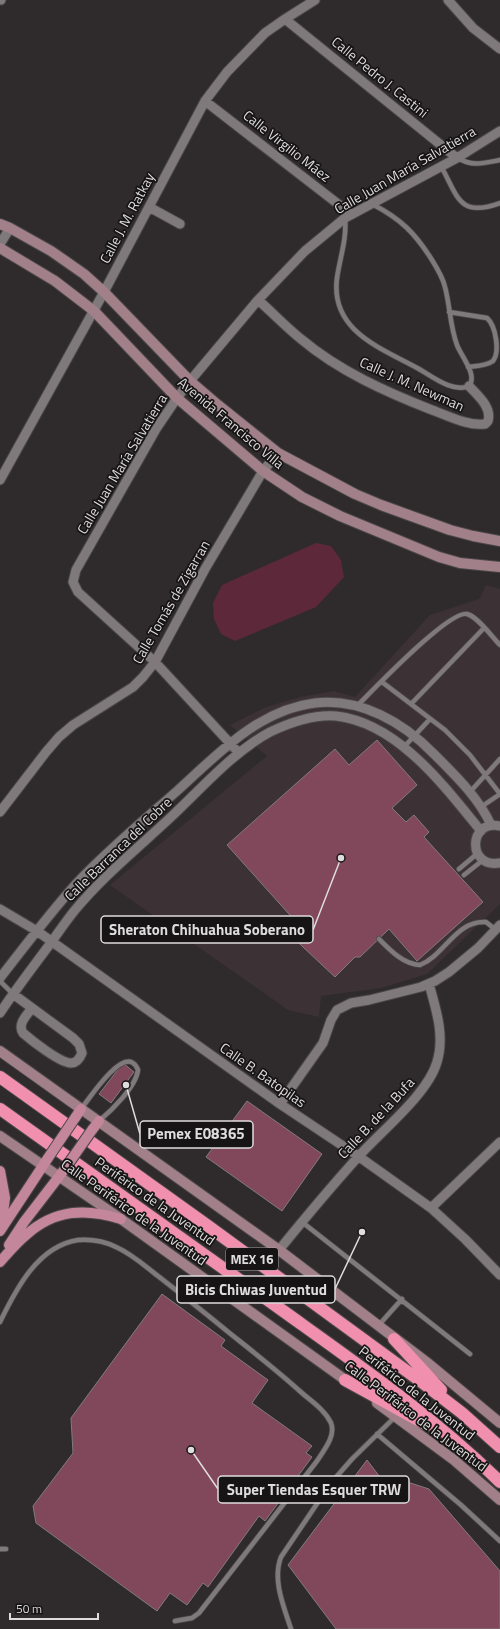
<svg xmlns="http://www.w3.org/2000/svg" width="500" height="1629" font-family="'Titillium Web',sans-serif">
  <rect width="100%" height="100%" fill="#2f2b2c"/>
  <path fill="#3c3134" d="M 486,585 L 500,589 L 500,904 L 427,974 L 381,988 L 321,996 L 319,1017 L 288,1010 L 110,885 L 267,756 L 230,725 L 266,707 L 300,697 L 334,691 L 355,697 L 430,615 L 479,599 Z"/>
  <path fill="#5c283a" d="M 316,543 L 331,546 L 341,560 L 344,577 L 316,607 L 235,641 L 221,634 L 214,619 L 213,603 L 222,585 Z"/>
  <path fill="#80485a" stroke="#817b7d" d="M 377,740 L 417,785 L 392,808 L 406,822 L 414,815 L 429,832 L 424,837 L 483,902 L 417,961 L 389,929 L 360,957 L 355,957 L 335,977 L 287,932 L 297,923 L 227,845 L 335,749 L 349,765 Z
    M 123,1063 L 134,1072 L 111,1103 L 99,1094 Z
    M 247,1101 L 322,1154 L 282,1211 L 206,1157 Z
    M 162,1294 L 225,1340 L 221,1346 L 268,1380 L 252,1403 L 312,1446 L 306,1453 L 312,1457 L 265,1521 L 259,1516 L 208,1587 L 203,1583 L 187,1605 L 170,1593 L 157,1611 L 36,1523 L 33,1506 L 73,1453 L 71,1418 Z
    M 367,1460 L 386,1485 L 392,1477 L 429,1489 L 500,1571 L 500,1629 L 336,1629 L 288,1565 Z"/>
  <g fill="none" stroke-linecap="round" stroke-linejoin="round">
    <defs>
      <path id="lane" d="M 458,158 C 472,167 484,163 500,160
        M 441,166 C 458,197 459,218 500,203
        M 345,218 C 347,239 340,257 337,278 C 330,331 381,348 419,369 C 433,377 453,393 469,386 C 478,375 461,356 457,345 C 450,326 450,306 445,287 C 443,278 437,268 432,260 C 415,233 401,219 372,204
        M 449,312 L 487,318 C 496,326 500,352 493,361 C 486,366 476,366 468,367
        M 382,682 L 445,730 L 470,755 L 500,794
        M 411,704 L 484,628
        M 357,706 C 373,690 449,610 467,614 C 477,616 493,638 500,645
        M 404,747 L 430,719
        M 469,793 L 500,759
        M 481,807 L 500,794
        M 459,869 L 478,853
        M 464,875 L 483,860
        M 379,939 C 390,950 403,964 420,965 C 445,955 456,920 486,922 L 496,930
        M 0,981 L 13,994
        M 81,1109 C 89,1099 119,1053 133,1063 C 136,1065 137,1067 138,1070 C 136,1087 111,1111 99,1121
        M 302,1222 L 470,1354
        M 0,1322 C 16,1289 38,1246 78,1240 C 92,1239 104,1241 116,1247 C 132,1254 145,1266 158,1276 C 181,1294 204,1312 227,1331 C 252,1351 278,1371 302,1393 C 311,1401 325,1410 331,1423 C 336,1436 324,1450 317,1461 L 199,1613 L 192,1618 L 175,1621
        M 378,1326 L 402,1299
        M 377,1434 L 461,1505 L 500,1541
        M 0,1549 L 6,1549
        M 291,1629 C 284,1607 272,1580 281,1557 L 331,1483 L 352,1459 L 396,1416"/>
      <path id="street" d="M 0,0 L 1,0
        M 448,0 L 473,28 L 500,49
        M 285,19 L 457,158
        M 205,101 L 351,214
        M 149,207 L 180,224
        M 0,244 L 10,228
        M 258,300 C 273,313 286,327 301,339 C 339,371 386,392 432,410 C 449,416 467,426 485,424 L 488,421 C 492,407 478,396 469,386
        M 0,480 L 104,292 L 205,101 L 227,72 L 265,33 L 285,19 L 315,0
        M 239,753 L 155,662 L 78,592 L 73,582 L 76,570 L 156,429 L 177,398 L 190,381 L 258,300 L 305,251 L 345,218 L 457,158 L 500,131
        M 0,812 L 46,752 L 59,737 L 73,725 L 133,687 L 143,677 L 155,662 L 205,569 L 263,471 L 278,453
        M 500,826 C 468,819 467,869 500,863
        M 0,909 L 37,931 L 280,1104 L 358,1156 L 431,1208 L 465,1239 L 500,1275
        M 0,978 C 25,946 49,914 76,884 C 107,851 143,821 177,791 C 218,754 258,710 315,703 C 361,698 403,722 434,754 C 455,775 479,798 491,825
        M 13,994 L 73,1038 L 79,1044 L 82,1053 C 80,1058 77,1063 71,1063 C 60,1063 31,1040 23,1033 C 17,1024 27,1015 32,1008
        M 0,1013 C 16,989 33,967 50,944 C 58,933 66,921 75,910 C 103,876 139,847 171,817 C 202,788 233,752 270,732 C 291,722 313,714 336,716 C 398,723 444,786 481,831
        M 280,1104 L 323,1043 L 331,1020 L 337,1010 L 351,1003 L 369,1000 L 421,987 L 435,981 L 449,972 L 478,948 L 500,925
        M 431,1208 L 500,1142
        M 279,1250 C 305,1218 331,1187 358,1157 C 381,1131 428,1094 437,1062 C 445,1036 436,1009 429,984"/>
      <path id="secondary" d="M 0,224 L 10,228 L 51,251 L 84,274 L 104,292 L 190,381 L 218,405 L 278,453 L 355,494 L 381,505 L 450,530 L 473,536 L 500,541
        M 0,248 L 55,281 L 94,311 L 177,398 L 263,471 L 302,497 L 340,516 L 439,557 L 460,563 L 500,567
        M 0,1051 L 279,1250 L 429,1364 L 500,1423
        M 0,1136 L 121,1219 L 351,1384
        M 377,1403 L 454,1460 L 500,1500"/>
      <path id="primary" d="M 75,1118 L 81,1109
        M 92,1130 L 99,1121
        M 0,1171 L 5,1198 L 1,1226
        M 0,1231 L 48,1158
        M 9,1245 L 24,1222 L 64,1170
        M 0,1262 C 8,1253 16,1243 26,1235 C 55,1209 86,1208 121,1219"/>
      <path id="highway" d="M 0,1077 L 208,1226 L 423,1383 L 462,1413 L 500,1447
        M 0,1109 C 96,1177 191,1245 286,1313 C 360,1366 435,1418 500,1482
        M 394,1339 L 441,1390
        M 345,1380 L 427,1425"/>
    </defs>
    <use href="#lane" stroke="#4b4748" stroke-width="6"/>
    <use href="#street" stroke="#4b4748" stroke-width="11"/>
    <use href="#secondary" stroke="#4b4748" stroke-width="12"/>
    <use href="#primary" stroke="#4b4748" stroke-width="12"/>
    <use href="#highway" stroke="#4b4748" stroke-width="14"/>
    <use href="#lane" stroke="#7f797b" stroke-width="4.5"/>
    <use href="#street" stroke="#7f797b" stroke-width="9"/>
    <use href="#secondary" stroke="#a1808a" stroke-width="10"/>
    <use href="#primary" stroke="#c3869a" stroke-width="10"/>
    <use href="#highway" stroke="#f08fae" stroke-width="12"/>
    <defs>
      <path id="primary-bridge" d="M 48,1158 L 75,1118
        M 64,1170 L 92,1130"/>
    </defs>
    <use href="#primary-bridge" stroke="#4b4748" stroke-width="12" stroke-linecap="butt"/>
    <use href="#primary-bridge" stroke="#c3869a" stroke-width="10"/>
  </g>
  <g text-anchor="middle" stroke-width="3.5" stroke-linejoin="round" paint-order="stroke">
    <rect fill="#161414" stroke="#a3a0a1" stroke-width="1" x="226" y="1248" width="52" height="22" rx="3"/>
    <g font-size="13" font-weight="bold" fill="#dfdcdd">
      <text x="252" y="1264">MEX 16</text>
    </g>
    <g font-size="14" fill="#dfdcdd" stroke="#161414">
      <text transform="translate(380 77) rotate(39)" y="5">Calle Pedro J. Castini</text>
      <text transform="translate(287 146) rotate(38)" y="5">Calle Virgilio Máez</text>
      <text transform="translate(405 170) rotate(-30)" y="5">Calle Juan María Salvatierra</text>
      <text transform="translate(127 218) rotate(-62)" y="5">Calle J. M. Ratkay</text>
      <text transform="translate(412 384) rotate(24)" y="5">Calle J. M. Newman</text>
      <text transform="translate(231 423) rotate(40)" y="5">Avenida Francisco Villa</text>
      <text transform="translate(122 464) rotate(-59)" y="5">Calle Juan María Salvatierra</text>
      <text transform="translate(171 602) rotate(-60)" y="5">Calle Tomás de Zigarran</text>
      <text transform="translate(118 849) rotate(-44)" y="5">Calle Barranca del Cobre</text>
      <text transform="translate(263 1075) rotate(35)" y="5">Calle B. Batopilas</text>
      <text transform="translate(376 1118) rotate(-47)" y="5">Calle B. de la Bufa</text>
      <text transform="translate(155 1201) rotate(35)" y="5">Periférico de la Juventud</text>
      <text transform="translate(134 1212) rotate(35)" y="5">Calle Periférico de la Juventud</text>
      <text transform="translate(417 1393) rotate(38)" y="5">Periférico de la Juventud</text>
      <text transform="translate(416 1416) rotate(37)" y="5">Calle Periférico de la Juventud</text>
    </g>
  </g>
  <path fill="none" stroke="#dfdcdd" stroke-width="1.5" d="M341 858L313 930M126 1085L140 1134M362 1232L335 1289M191 1450L218 1489"/>
  <g fill="#dfdcdd" stroke="#161414" stroke-width="1.5">
    <circle cx="341" cy="858" r="4"/>
    <circle cx="126" cy="1085" r="4"/>
    <circle cx="362" cy="1232" r="4"/>
    <circle cx="191" cy="1450" r="4"/>
  </g>
  <g fill="#161414" stroke="#dfdcdd" stroke-width="1.5">
    <rect x="101" y="916" width="212" height="27" rx="4"/>
    <rect x="140" y="1121" width="113" height="27" rx="4"/>
    <rect x="177" y="1276" width="158" height="27" rx="4"/>
    <rect x="218" y="1476" width="191" height="27" rx="4"/>
  </g>
  <g font-size="15" text-anchor="middle" font-weight="bold" fill="#dfdcdd">
    <text x="207" y="935">Sheraton Chihuahua Soberano</text>
    <text x="196" y="1139">Pemex E08365</text>
    <text x="256" y="1295">Bicis Chiwas Juventud</text>
    <text x="314" y="1495">Super Tiendas Esquer TRW</text>
  </g>
  <path d="M10 1613v6h88v-6" fill="none" stroke="#dfdcdd" stroke-width="2"/>
  <text x="16" y="1613" font-size="12" fill="#dfdcdd" stroke="#161414" stroke-width="3" paint-order="stroke">50 m</text>
</svg>
